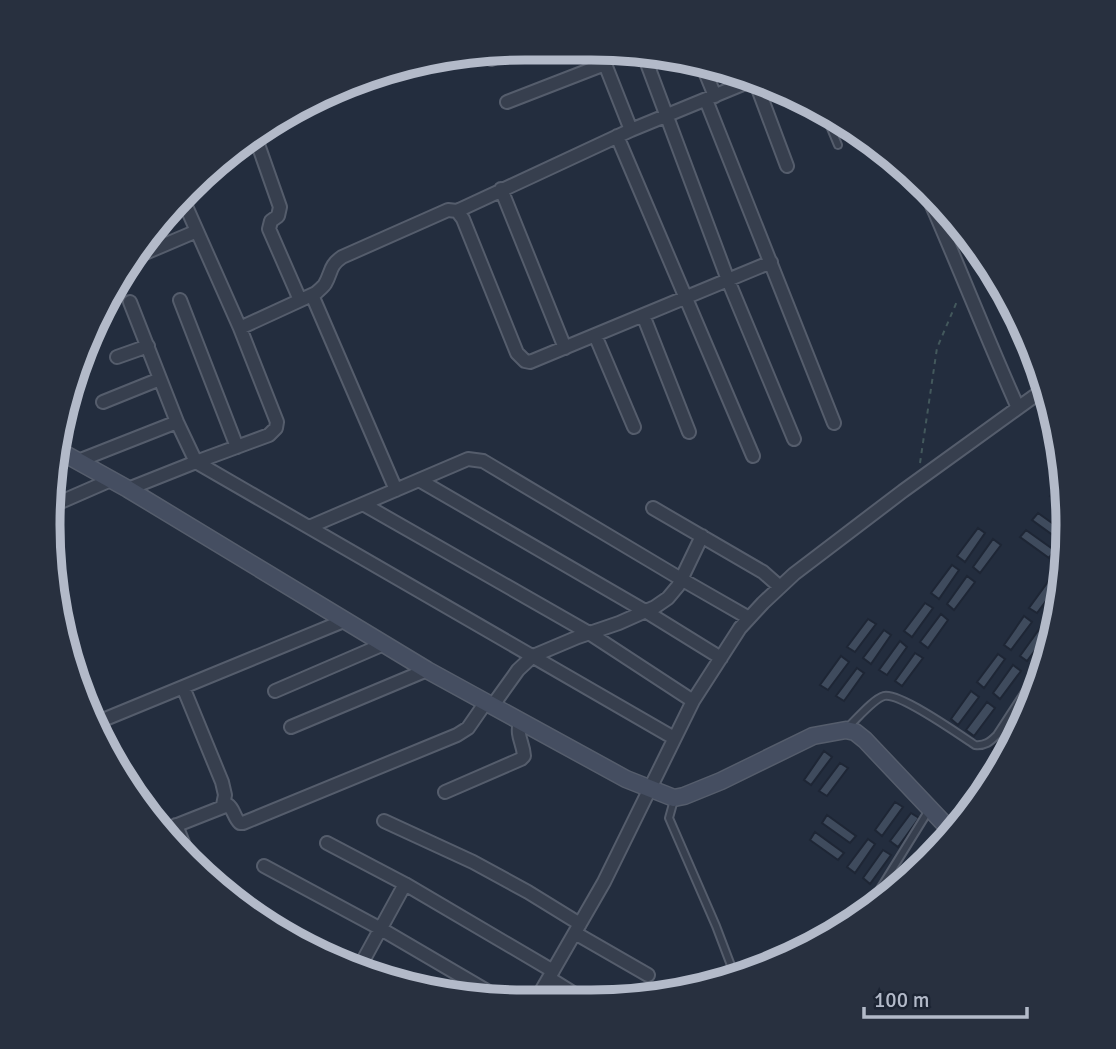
<svg xmlns="http://www.w3.org/2000/svg" width="1116" height="1049" font-family="Signika,sans-serif">
  <rect width="100%" height="100%" fill="#232d3e"/>
  <path fill="#3f4b5d" stroke="#1e2635" stroke-width="2" d="M 1055,489 L 1066,496 L 1066,508 L 1050,496 Z
    M 1038,513 L 1066,533 L 1061,541 L 1032,520 Z
    M 978,528 L 985,533 L 965,562 L 957,556 Z
    M 1026,530 L 1054,550 L 1049,558 L 1020,537 Z
    M 993,539 L 1001,545 L 980,573 L 973,567 Z
    M 1068,555 L 1065,575 L 1064,576 L 1056,570 Z
    M 952,565 L 959,570 L 939,599 L 931,593 Z
    M 967,576 L 975,582 L 954,610 L 947,604 Z
    M 1050,579 L 1058,585 L 1037,613 L 1029,608 Z
    M 1061,597 L 1057,618 L 1053,624 L 1045,619 Z
    M 925,603 L 933,608 L 912,637 L 904,631 Z
    M 941,614 L 948,620 L 928,648 L 920,642 Z
    M 1024,616 L 1032,622 L 1011,650 L 1004,645 Z
    M 868,619 L 876,624 L 855,652 L 847,647 Z
    M 1040,628 L 1048,633 L 1027,661 L 1020,656 Z
    M 884,630 L 891,635 L 871,664 L 863,658 Z
    M 900,641 L 907,647 L 887,675 L 879,670 Z
    M 915,653 L 923,658 L 902,686 L 895,681 Z
    M 998,654 L 1005,659 L 984,688 L 977,682 Z
    M 841,656 L 849,662 L 828,690 L 820,685 Z
    M 1013,665 L 1021,671 L 1000,699 L 993,693 Z
    M 857,668 L 864,673 L 844,701 L 836,696 Z
    M 1039,683 L 1027,716 L 1026,717 L 1019,711 Z
    M 971,691 L 979,697 L 958,725 L 951,719 Z
    M 987,702 L 995,708 L 974,736 L 966,730 Z
    M 1013,721 L 1021,727 L 1000,755 L 992,749 Z
    M 824,751 L 832,757 L 811,785 L 804,780 Z
    M 840,763 L 848,768 L 827,796 L 819,791 Z
    M 895,802 L 903,807 L 882,836 L 875,830 Z
    M 911,813 L 919,818 L 898,847 L 890,841 Z
    M 827,815 L 856,836 L 850,843 L 822,823 Z
    M 815,832 L 844,853 L 838,860 L 810,840 Z
    M 868,839 L 875,844 L 855,873 L 847,867 Z
    M 883,850 L 891,855 L 870,884 L 863,878 Z
    M 922,852 L 930,857 L 906,883 L 901,880 Z"/>
  <g fill="none" stroke-linecap="round" stroke-linejoin="round">
    <defs>
      <path id="lane" d="M 823,109 L 838,145
        M 847,728 C 856,720 873,699 884,696 C 899,692 960,735 975,745 C 985,746 990,742 997,735 L 1051,652
        M 674,800 L 669,818 L 716,926 L 735,976
        M 880,889 L 929,810"/>
      <path id="street" d="M 601,54 L 631,130
        M 645,58 L 728,280 L 794,439
        M 491,59 L 519,48
        M 701,62 L 715,96
        M 754,78 L 787,166
        M 706,100 L 834,423
        M 507,102 L 605,64
        M 254,133 L 280,207 L 278,216 L 271,221 L 269,229 L 300,300
        M 617,136 L 753,456
        M 923,185 C 956,259 985,334 1018,408
        M 501,189 L 565,348
        M 457,211 L 631,130 L 755,79
        M 131,259 L 197,231
        M 312,295 L 396,490
        M 180,300 L 237,447
        M 130,302 L 177,422 L 196,462 L 674,738
        M 643,315 L 689,432
        M 240,328 L 316,293 C 318,291 324,286 325,284 C 332,272 329,266 342,257 L 448,210 L 457,211 L 463,219 L 517,353 L 525,361 L 530,362 L 771,262
        M 595,335 L 634,427
        M 117,357 L 148,346
        M 103,402 L 160,379
        M 78,461 L 177,422
        M 419,480 L 645,611 L 721,658
        M 128,489 L 196,462 L 269,435 L 276,428 L 277,422 L 240,328 L 181,195
        M 363,504 L 589,633 L 693,701
        M 49,507 L 111,480
        M 653,508 L 763,572 L 780,587
        M 309,527 L 468,459 L 483,461 L 681,579 L 749,618
        M 183,687 L 222,782 L 225,795 L 223,805
        M 275,691 L 384,644
        M 493,705 L 518,670 L 533,656 L 578,637 L 619,623 L 655,607 L 668,598 L 678,586 L 702,536
        M 93,724 L 346,620
        M 291,727 L 427,670
        M 445,792 L 521,759 L 524,756 C 523,741 516,738 520,720
        M 384,821 L 473,862 L 528,892 L 580,924
        M 176,825 L 192,866
        M 162,831 L 228,805 C 234,809 234,818 240,823 L 243,823 L 457,735 L 468,728 L 486,702
        M 327,843 L 405,884 L 553,971
        M 264,866 L 381,929 L 492,994
        M 575,933 L 648,975
        M 358,970 L 405,884
        M 549,978 L 578,996
        M 539,995 L 604,882 L 693,701 L 740,628 L 763,603 L 794,574 L 903,491 L 1047,387"/>
      <path id="secondary" d="M 56,449 L 128,489 L 427,670 L 626,779 L 674,798 L 684,796 L 721,781 L 813,736 L 846,730 L 855,732 L 865,740 L 953,833"/>
    </defs>
    <use href="#lane" stroke="#555d6c" stroke-width="10"/>
    <use href="#street" stroke="#555d6c" stroke-width="16"/>
    <use href="#secondary" stroke="#555d6c" stroke-width="19"/>
    <path stroke="#43585c" stroke-width="2" stroke-dasharray="5 5" stroke-linecap="butt" d="M 920,463 L 937,348 L 958,299"/>
    <use href="#lane" stroke="#373f4e" stroke-width="6"/>
    <use href="#street" stroke="#373f4e" stroke-width="12"/>
    <use href="#secondary" stroke="#454e61" stroke-width="16"/>
  </g>
  <path d="M0 0H1116V1049H0ZM525 60H591A465 465 0 0 1 1056 525V525A465 465 0 0 1 591 990H525A465 465 0 0 1 60 525V525A465 465 0 0 1 525 60Z" fill="#28303f" fill-rule="evenodd"/>
  <path fill="none" stroke="#b3bac9" stroke-width="9" d="M525 60H591A465 465 0 0 1 1056 525V525A465 465 0 0 1 591 990H525A465 465 0 0 1 60 525V525A465 465 0 0 1 525 60Z"/>
  <path d="M864 1007v10h163v-10" fill="none" stroke="#b3bac9" stroke-width="3.5"/>
  <text x="874" y="1007" font-size="21" fill="#b3bac9" stroke="#1c2433" stroke-width="5" paint-order="stroke">100 m</text>
</svg>
